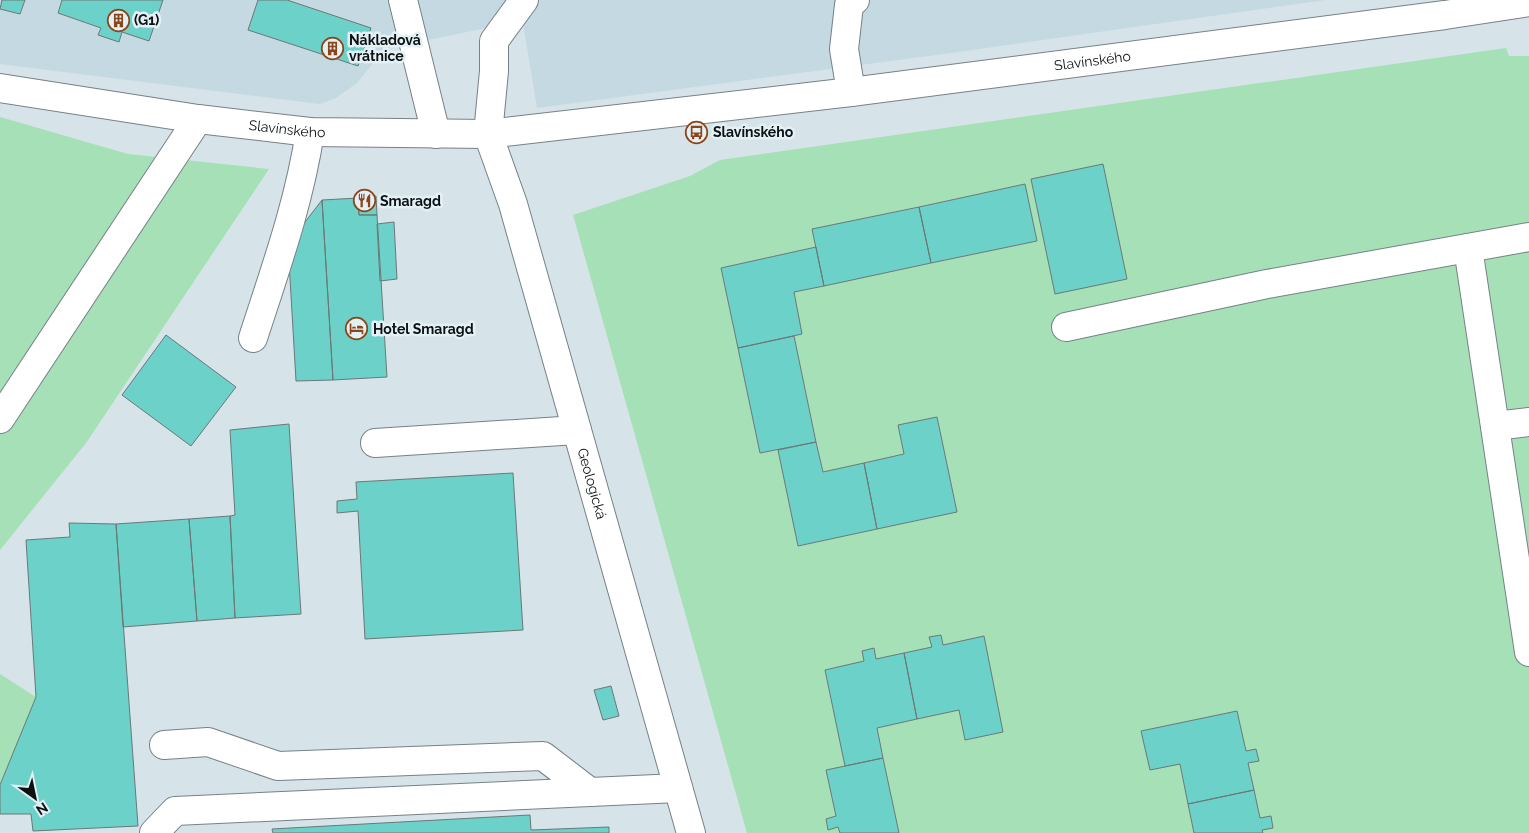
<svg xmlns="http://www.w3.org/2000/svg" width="1529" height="833" font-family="Raleway,sans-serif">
  <rect width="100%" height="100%" fill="#d6e3e8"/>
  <path fill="#c4d9e2" d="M 0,0 L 1325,0 L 951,53 L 537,108 L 523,23 L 506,24 L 384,49 L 357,83 L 336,98 L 320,104 L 0,64 Z"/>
  <path fill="#a5e0b7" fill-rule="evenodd" d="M 1506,48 L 1509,56 L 1529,56 L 1529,833 L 1263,833 L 1248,763 L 1259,761 L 1256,750 L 1246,751 L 1237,711 L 1141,731 L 1150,769 L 1180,764 L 1194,833 L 899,833 L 877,728 L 959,710 L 965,740 L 1003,732 L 984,637 L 943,645 L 941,635 L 930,637 L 932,647 L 876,659 L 874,649 L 864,661 L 825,670 L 845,766 L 826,770 L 836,816 L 826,819 L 828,830 L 838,827 L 840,833 L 747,833 L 573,215 L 690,176 L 720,160 ZM 1103,164 L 1127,279 L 1055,293 L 1032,179 ZM 1025,184 L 1037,241 L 794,292 L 802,334 L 794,336 L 823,472 L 904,454 L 899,425 L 937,417 L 957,512 L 798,546 L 778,450 L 760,453 L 721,268 L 816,247 L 813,229 Z
    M 0,117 L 128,154 L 269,169 L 86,443 L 0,550 Z
    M 0,674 L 36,697 L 0,785 Z"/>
  <path fill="#6cd1c9" stroke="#6b7877" d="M 2,0 L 25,0 L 20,14 L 0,9 Z
    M 62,0 L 163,0 L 149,41 L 122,32 L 119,42 L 98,35 L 101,28 L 58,13 Z
    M 258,0 L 287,0 L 371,28 L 358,66 L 248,30 Z
    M 1103,164 L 1127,279 L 1055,294 L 1031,179 Z
    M 1025,184 L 1037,241 L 931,263 L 919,207 Z
    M 376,196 L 377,215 L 359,215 L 358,198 Z
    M 358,198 L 359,215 L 377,215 L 387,377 L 333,380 L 322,200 Z
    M 322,200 L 333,380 L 296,381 L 288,244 Z
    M 919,207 L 931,263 L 824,286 L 812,229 Z
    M 394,222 L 397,279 L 380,281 L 377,224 Z
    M 816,247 L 824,286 L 794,292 L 802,334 L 738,348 L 721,268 Z
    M 166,335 L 236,387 L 191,446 L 122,395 Z
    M 794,336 L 816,442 L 760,453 L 738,348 Z
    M 937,417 L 957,512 L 877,529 L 864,463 L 904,454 L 898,425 Z
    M 289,424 L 301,614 L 235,618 L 230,516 L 235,515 L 230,430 Z
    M 816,442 L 823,472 L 864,463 L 877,529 L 798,546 L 778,450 Z
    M 513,473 L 523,630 L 365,639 L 358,511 L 337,513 L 337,501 L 357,499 L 356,482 Z
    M 230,516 L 235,618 L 197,621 L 189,519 Z
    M 189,519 L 197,621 L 123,627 L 116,524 Z
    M 69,523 L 116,524 L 138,826 L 33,831 L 31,814 L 0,814 L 0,785 L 36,697 L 26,540 L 70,537 Z
    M 941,635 L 943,645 L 984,636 L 1003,732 L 965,740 L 959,710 L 917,719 L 904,653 L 932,647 L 929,637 Z
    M 874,648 L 876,659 L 904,653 L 917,719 L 877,728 L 883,758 L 845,766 L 825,670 L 864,661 L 862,651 Z
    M 611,686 L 619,716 L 603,720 L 594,690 Z
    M 1237,711 L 1246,751 L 1256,749 L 1259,761 L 1248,763 L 1254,790 L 1188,804 L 1180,764 L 1150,770 L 1141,731 Z
    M 883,758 L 899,833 L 840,833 L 838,827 L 828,830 L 826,819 L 836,816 L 826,770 Z
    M 1254,790 L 1260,818 L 1271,816 L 1273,828 L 1262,830 L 1263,833 L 1194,833 L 1188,804 Z
    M 530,815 L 531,830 L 609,827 L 609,833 L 273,833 L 272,829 Z"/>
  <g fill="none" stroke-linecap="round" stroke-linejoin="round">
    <defs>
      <g id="minor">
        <path d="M 403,0 L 436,134"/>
        <path id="s1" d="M 524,0 L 494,41 L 494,71 L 488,134 L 513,204 L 691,833"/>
        <path id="s2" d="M 0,88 L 198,119 L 310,132 L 488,134 L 851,92 L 1445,15 L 1529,2"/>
        <path d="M 851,92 L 844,49 L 849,5 L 855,0"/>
        <path d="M 1468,248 L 1529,652"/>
        <path d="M 1066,327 L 1267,284 L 1529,237"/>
        <path d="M 253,338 C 275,270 299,204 310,132"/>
        <path d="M 0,419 L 198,119"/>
        <path d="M 1495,426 L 1529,422"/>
        <path d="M 375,443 L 577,430"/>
        <path d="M 164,745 L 208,742 L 278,766 L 543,756 L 590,792"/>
        <path d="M 154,833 L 175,811 L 678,788"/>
      </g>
    </defs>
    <use href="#minor" stroke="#768287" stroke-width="30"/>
    <use href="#minor" stroke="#fff" stroke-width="28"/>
  </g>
  <defs>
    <symbol id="building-ring" viewBox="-11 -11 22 22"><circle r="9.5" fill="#e3f0f6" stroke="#8a4619" stroke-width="1.5"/><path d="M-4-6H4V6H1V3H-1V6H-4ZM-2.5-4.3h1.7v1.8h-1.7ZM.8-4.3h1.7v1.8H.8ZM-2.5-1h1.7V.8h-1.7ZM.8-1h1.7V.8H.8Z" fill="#8a4619"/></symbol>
    <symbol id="bus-ring" viewBox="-11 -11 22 22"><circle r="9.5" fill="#e3f0f6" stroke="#8a4619" stroke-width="1.5"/><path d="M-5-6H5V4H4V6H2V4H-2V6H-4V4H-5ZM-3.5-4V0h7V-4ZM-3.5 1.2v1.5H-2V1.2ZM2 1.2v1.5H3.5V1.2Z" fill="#8a4619"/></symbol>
    <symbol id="restaurant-ring" viewBox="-11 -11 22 22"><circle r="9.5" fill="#e3f0f6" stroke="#8a4619" stroke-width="1.5"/><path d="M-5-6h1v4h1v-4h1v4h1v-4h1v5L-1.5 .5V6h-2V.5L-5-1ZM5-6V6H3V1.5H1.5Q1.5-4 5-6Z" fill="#8a4619"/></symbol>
    <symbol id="hotel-ring" viewBox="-11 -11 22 22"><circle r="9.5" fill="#e3f0f6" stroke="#8a4619" stroke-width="1.5"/><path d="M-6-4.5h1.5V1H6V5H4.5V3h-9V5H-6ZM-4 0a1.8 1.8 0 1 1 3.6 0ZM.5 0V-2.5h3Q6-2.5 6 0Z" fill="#8a4619"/></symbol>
  </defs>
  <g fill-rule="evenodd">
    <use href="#building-ring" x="106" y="8" width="25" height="25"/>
    <use href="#building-ring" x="320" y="36" width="25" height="25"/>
    <use href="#bus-ring" x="684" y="120" width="25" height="25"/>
    <use href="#restaurant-ring" x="352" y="188" width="25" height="25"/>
    <use href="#hotel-ring" x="344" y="316" width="25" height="25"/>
  </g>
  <g text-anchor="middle" stroke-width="5" stroke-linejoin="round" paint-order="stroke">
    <g font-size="14" font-weight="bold" fill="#0c1112" stroke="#e3f0f6" text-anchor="start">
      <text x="134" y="25">(G1)</text>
      <text x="349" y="45">Nákladová<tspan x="349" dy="16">vrátnice</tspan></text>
      <text x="713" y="137">Slavínského</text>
      <text x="380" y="206">Smaragd</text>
      <text x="373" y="334">Hotel Smaragd</text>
    </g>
    <g font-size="14" fill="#0c1112" stroke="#e3f0f6">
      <text dy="5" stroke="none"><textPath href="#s2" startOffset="1100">Slavínského</textPath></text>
      <text dy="5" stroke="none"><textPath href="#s2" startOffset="290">Slavínského</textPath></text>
      <text dy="5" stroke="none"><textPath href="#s1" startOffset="509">Geologická</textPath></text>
    </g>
  </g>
  <g transform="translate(35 798) rotate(147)" stroke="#e3f0f6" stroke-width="4" paint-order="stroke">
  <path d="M0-4L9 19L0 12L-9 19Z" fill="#0c1112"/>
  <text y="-8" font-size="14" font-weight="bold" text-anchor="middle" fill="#0c1112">N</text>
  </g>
</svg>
